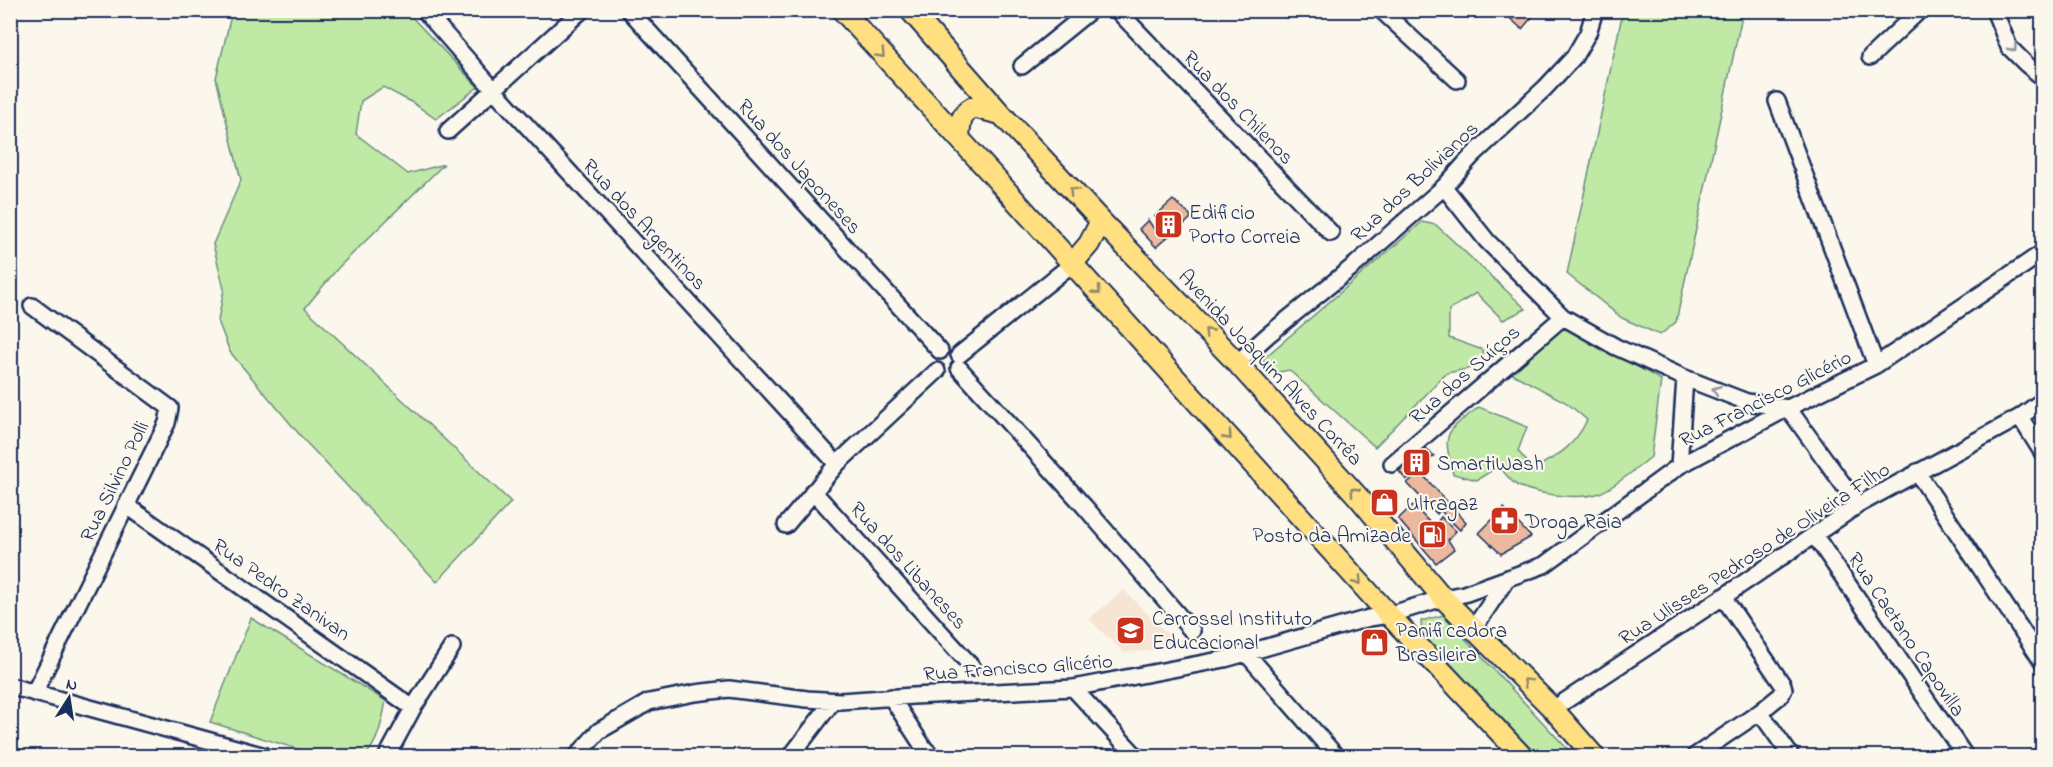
<svg xmlns="http://www.w3.org/2000/svg" width="2053" height="767" font-family="'Indie Flower',sans-serif">
  <rect width="100%" height="100%" fill="#fbf7ec"/>
  <filter id="ink" filterUnits="userSpaceOnUse"><feTurbulence type="fractalNoise" baseFrequency=".0167" numOctaves="2"/><feDisplacementMap in="SourceGraphic" scale="12" xChannelSelector="R" yChannelSelector="G"/><feConvolveMatrix kernelMatrix="1 2 1 2 8 2 1 2 1" color-interpolation-filters="sRGB"/></filter>
  <g filter="url(#ink)">
    <path fill="#f6e4d5" d="M 1124,590 L 1173,640 L 1164,649 L 1124,653 L 1089,619 Z"/>
    <path fill="#bfe9a5" stroke="#6d8c82" stroke-width="1.5" d="M 232,11 L 406,11 L 478,87 L 436,119 L 413,103 L 383,87 L 361,101 L 356,134 L 408,174 L 444,164 L 338,268 L 305,308 L 511,502 L 437,582 L 305,441 L 230,352 L 218,321 L 224,289 L 213,244 L 241,180 L 216,78 Z
      M 1623,11 L 1743,11 L 1676,322 L 1660,335 L 1622,318 L 1567,274 Z
      M 1422,222 L 1436,225 L 1526,309 L 1503,320 L 1476,293 L 1449,310 L 1449,338 L 1483,350 L 1482,366 L 1447,373 L 1375,447 L 1289,370 L 1269,374 L 1263,359 Z
      M 1564,325 L 1661,380 L 1651,457 C 1638,467 1613,489 1597,494 C 1577,500 1537,494 1518,486 C 1511,482 1504,472 1499,466 L 1477,480 L 1453,474 C 1442,431 1445,433 1479,407 L 1527,427 L 1518,451 L 1533,469 C 1558,456 1575,446 1587,420 L 1567,403 L 1511,373 Z
      M 1443,615 L 1574,756 L 1533,756 L 1430,646 L 1422,634 L 1421,621 Z
      M 251,618 L 386,701 C 382,721 379,741 365,756 L 320,756 L 210,722 Z"/>
    <path fill="#ecb99e" stroke="#1b2f5e" stroke-width="1.5" d="M 1506,10 L 1538,10 L 1522,29 L 1504,13 Z
      M 1173,200 L 1192,217 L 1180,228 L 1175,224 L 1168,228 L 1171,234 L 1156,247 L 1139,229 L 1148,220 L 1154,229 L 1161,224 L 1155,216 Z
      M 1425,447 L 1434,456 L 1406,480 L 1399,471 Z
      M 1421,473 L 1466,522 L 1460,530 L 1440,510 L 1437,514 L 1407,483 Z
      M 1413,505 L 1434,527 L 1441,517 L 1456,531 L 1448,540 L 1454,549 L 1436,563 L 1398,519 Z
      M 1504,508 L 1531,537 L 1501,554 L 1479,533 Z
      M 1375,633 L 1386,644 L 1376,650 L 1365,640 Z"/>
    <g fill="none" stroke-linecap="round" stroke-linejoin="round">
      <defs>
        <path id="minor" d="M 424,10 L 493,89 L 837,464
          M 629,10 L 940,351
          M 1117,10 L 1331,233
          M 1381,10 L 1457,80
          M 1994,10 L 2009,47 L 2026,64 L 2042,77
          M 1870,57 L 1920,10
          M 1022,66 L 1091,10
          M 1777,101 L 1876,365
          M 448,131 L 582,10
          M 1444,187 L 1487,241 L 1563,317 L 1616,347 L 1685,378 L 1747,402 L 1788,408 L 1858,505
          M 32,306 L 170,408 L 167,423 L 34,693
          M 959,355 L 1072,264
          M 1237,363 L 1268,335 L 1356,264 L 1444,187 L 1472,156 L 1545,88 L 1574,57 L 1588,33 L 1595,10
          M 959,368 L 1084,506 L 1192,631
          M 2020,417 L 2042,452
          M 1392,464 L 1563,317
          M 1679,466 L 1685,378
          M 1917,472 L 2042,661
          M 813,491 L 973,668
          M 126,505 L 413,708
          M 786,525 L 837,464 L 937,371
          M 1815,536 L 1965,756
          M 1723,597 L 1783,685 L 1784,689 L 1781,695 L 1760,712 L 1791,756
          M 1474,628 L 1506,580
          M 1246,653 L 1336,756
          M 10,686 L 265,756
          M 1073,688 L 1136,756
          M 891,697 L 924,748 L 932,756
          M 1553,709 L 1723,597 L 1858,505 L 2020,417 L 2042,401
          M 387,756 L 413,708 L 452,647
          M 577,756 L 599,731 L 649,702 L 695,693 L 729,689 L 807,699 L 840,701 L 913,696 L 1073,688 L 1225,659 L 1369,618 L 1389,615 L 1443,598 L 1464,594 L 1544,565 L 1679,466 L 1788,408 L 1876,365 L 2042,253
          M 791,756 L 833,701
          M 1695,756 L 1760,712
          M 2040,756 L 2042,755"/>
        <path id="major" d="M 842,10 L 987,169 L 1389,615 L 1522,756
          M 910,10 L 1001,114 L 1101,221 L 1237,363 L 1360,499 L 1443,598 L 1553,709 L 1594,756
          M 959,138 C 960,124 960,114 973,107 L 1001,114
          M 1072,264 L 1089,244 L 1101,221"/>
      </defs>
      <use href="#minor" stroke="#1b2f5e" stroke-width="20"/>
      <use href="#major" stroke="#1b2f5e" stroke-width="24"/>
      <use href="#minor" stroke="#fbf7ec" stroke-width="15"/>
      <use href="#major" stroke="#ffdf80" stroke-width="20"/>
    </g>
    <defs><path id="oneway-chevron" d="M-2-3.5L2.5 0L-2 3.5" fill="none" stroke-width="1.6" stroke-linecap="round" stroke-linejoin="round" transform="scale(1.5)"/></defs>
    <g stroke="#8b93a5">
      <use href="#oneway-chevron" transform="translate(2013 48) rotate(54)"/>
      <use href="#oneway-chevron" transform="translate(1716 390) rotate(-159)"/>
    </g>
    <g stroke="#8d876f">
      <use href="#oneway-chevron" transform="translate(881 54) rotate(47)"/>
      <use href="#oneway-chevron" transform="translate(1073 191) rotate(-133)"/>
      <use href="#oneway-chevron" transform="translate(1097 291) rotate(48)"/>
      <use href="#oneway-chevron" transform="translate(1208 332) rotate(-134)"/>
      <use href="#oneway-chevron" transform="translate(1228 436) rotate(48)"/>
      <use href="#oneway-chevron" transform="translate(1354 491) rotate(-132)"/>
      <use href="#oneway-chevron" transform="translate(1358 581) rotate(48)"/>
      <use href="#oneway-chevron" transform="translate(1527 682) rotate(-135)"/>
    </g>
  </g>
  <defs>
    <symbol id="building-square" viewBox="-11 -11 22 22"><rect x="-9" y="-9" width="18" height="18" rx="4" fill="#c8321e" stroke="#fbf7ec"/><path d="M-4-6H4V6H1V3H-1V6H-4ZM-2.5-4.3h1.7v1.8h-1.7ZM.8-4.3h1.7v1.8H.8ZM-2.5-1h1.7V.8h-1.7ZM.8-1h1.7V.8H.8Z" fill="#fff"/></symbol>
    <symbol id="shop-square" viewBox="-11 -11 22 22"><rect x="-9" y="-9" width="18" height="18" rx="4" fill="#c8321e" stroke="#fbf7ec"/><path d="M-5-2.5h2.3a2.7 3.5 0 0 1 5.4 0H5L5.5 6h-11ZM-1.5-2.5h3a1.5 2.3 0 0 0-3 0Z" fill="#fff"/></symbol>
    <symbol id="pharmacy-square" viewBox="-11 -11 22 22"><rect x="-9" y="-9" width="18" height="18" rx="4" fill="#c8321e" stroke="#fbf7ec"/><path d="M-2-6h4v4h4v4h-4v4h-4v-4h-4v-4h4Z" fill="#fff"/></symbol>
    <symbol id="fuel-square" viewBox="-11 -11 22 22"><rect x="-9" y="-9" width="18" height="18" rx="4" fill="#c8321e" stroke="#fbf7ec"/><path d="M-5.5-6h7V0h2V4h1.3V-2.5L3-4.5l.8-.8L6-3V5H2.5V1h-1V6h-7ZM-4.2-4.7v3.2H.2V-4.7Z" fill="#fff"/></symbol>
    <symbol id="school-square" viewBox="-11 -11 22 22"><rect x="-9" y="-9" width="18" height="18" rx="4" fill="#c8321e" stroke="#fbf7ec"/><path d="M0-5L7-2L0 1L-7-2ZM-4 1L0 2.5L4 1V4Q0 6-4 4Z" fill="#fff"/></symbol>
  </defs>
  <g fill-rule="evenodd">
    <use href="#building-square" x="1152" y="208" width="33" height="33"/>
    <use href="#building-square" x="1400" y="446" width="33" height="33"/>
    <use href="#shop-square" x="1368" y="486" width="33" height="33"/>
    <use href="#pharmacy-square" x="1488" y="504" width="33" height="33"/>
    <use href="#fuel-square" x="1416" y="518" width="33" height="33"/>
    <use href="#school-square" x="1114" y="614" width="33" height="33"/>
    <use href="#shop-square" x="1358" y="626" width="33" height="33"/>
  </g>
  <g text-anchor="middle" stroke-width="4.5" stroke-linejoin="round" paint-order="stroke">
    <g font-size="21" fill="#1b2f5e" stroke="#fbf7ec">
      <text transform="translate(1239 107) rotate(46)" y="7">Rua dos Chilenos</text>
      <text transform="translate(800 166) rotate(48)" y="7">Rua dos Japoneses</text>
      <text transform="translate(1414 181) rotate(-43)" y="7">Rua dos Bolivianos</text>
      <text transform="translate(645 224) rotate(47)" y="7">Rua dos Argentinos</text>
      <text transform="translate(1271 367) rotate(47)" y="7">Avenida Joaquim Alves Corrêa</text>
      <text transform="translate(1464 374) rotate(-41)" y="7">Rua dos Suíços</text>
      <text transform="translate(1765 398) rotate(-27)" y="7">Rua Francisco Glicério</text>
      <text transform="translate(114 481) rotate(-64)" y="7">Rua Silvino Polli</text>
      <text transform="translate(1754 553) rotate(-33)" y="7">Rua Ulisses Pedroso de Oliveira Filho</text>
      <text transform="translate(909 565) rotate(48)" y="7">Rua dos Libaneses</text>
      <text transform="translate(282 589) rotate(35)" y="7">Rua Pedro Zanivan</text>
      <text transform="translate(1907 634) rotate(56)" y="7">Rua Caetano Capovilla</text>
      <text transform="translate(1018 667) rotate(-4)" y="7">Rua Francisco Glicério</text>
    </g>
    <g font-size="21" fill="#1b2f5e" stroke="#fbf7ec" text-anchor="start">
      <text x="1189" y="219">Edificio<tspan x="1189" dy="24">Porto Correia</tspan></text>
      <text x="1437" y="470">SmartiWash</text>
      <text x="1406" y="510">Ultragaz</text>
      <text x="1525" y="528">Droga Raia</text>
      <text x="1411" y="542" text-anchor="end">Posto da Amizade</text>
      <text x="1152" y="625">Carrossel Instituto<tspan x="1152" dy="24">Educacional</tspan></text>
      <text x="1396" y="637">Panificadora<tspan x="1396" dy="24">Brasileira</tspan></text>
    </g>
  </g>
  <rect width="2053" height="767" fill="none" stroke="#fbf7ec" stroke-width="36"/>
  <rect x="18" y="18" width="2017" height="731" fill="none" stroke="#1b2f5e" stroke-width="2" filter="url(#ink)"/>
  <g transform="translate(69 698) rotate(12)" stroke="#fbf7ec" stroke-width="4.5" paint-order="stroke">
  <path d="M0-4.5L10 22L0 15L-10 22Z" fill="#1b2f5e"/>
  <text y="-9" font-size="16" font-weight="bold" text-anchor="middle" fill="#1b2f5e">N</text>
  </g>
</svg>
